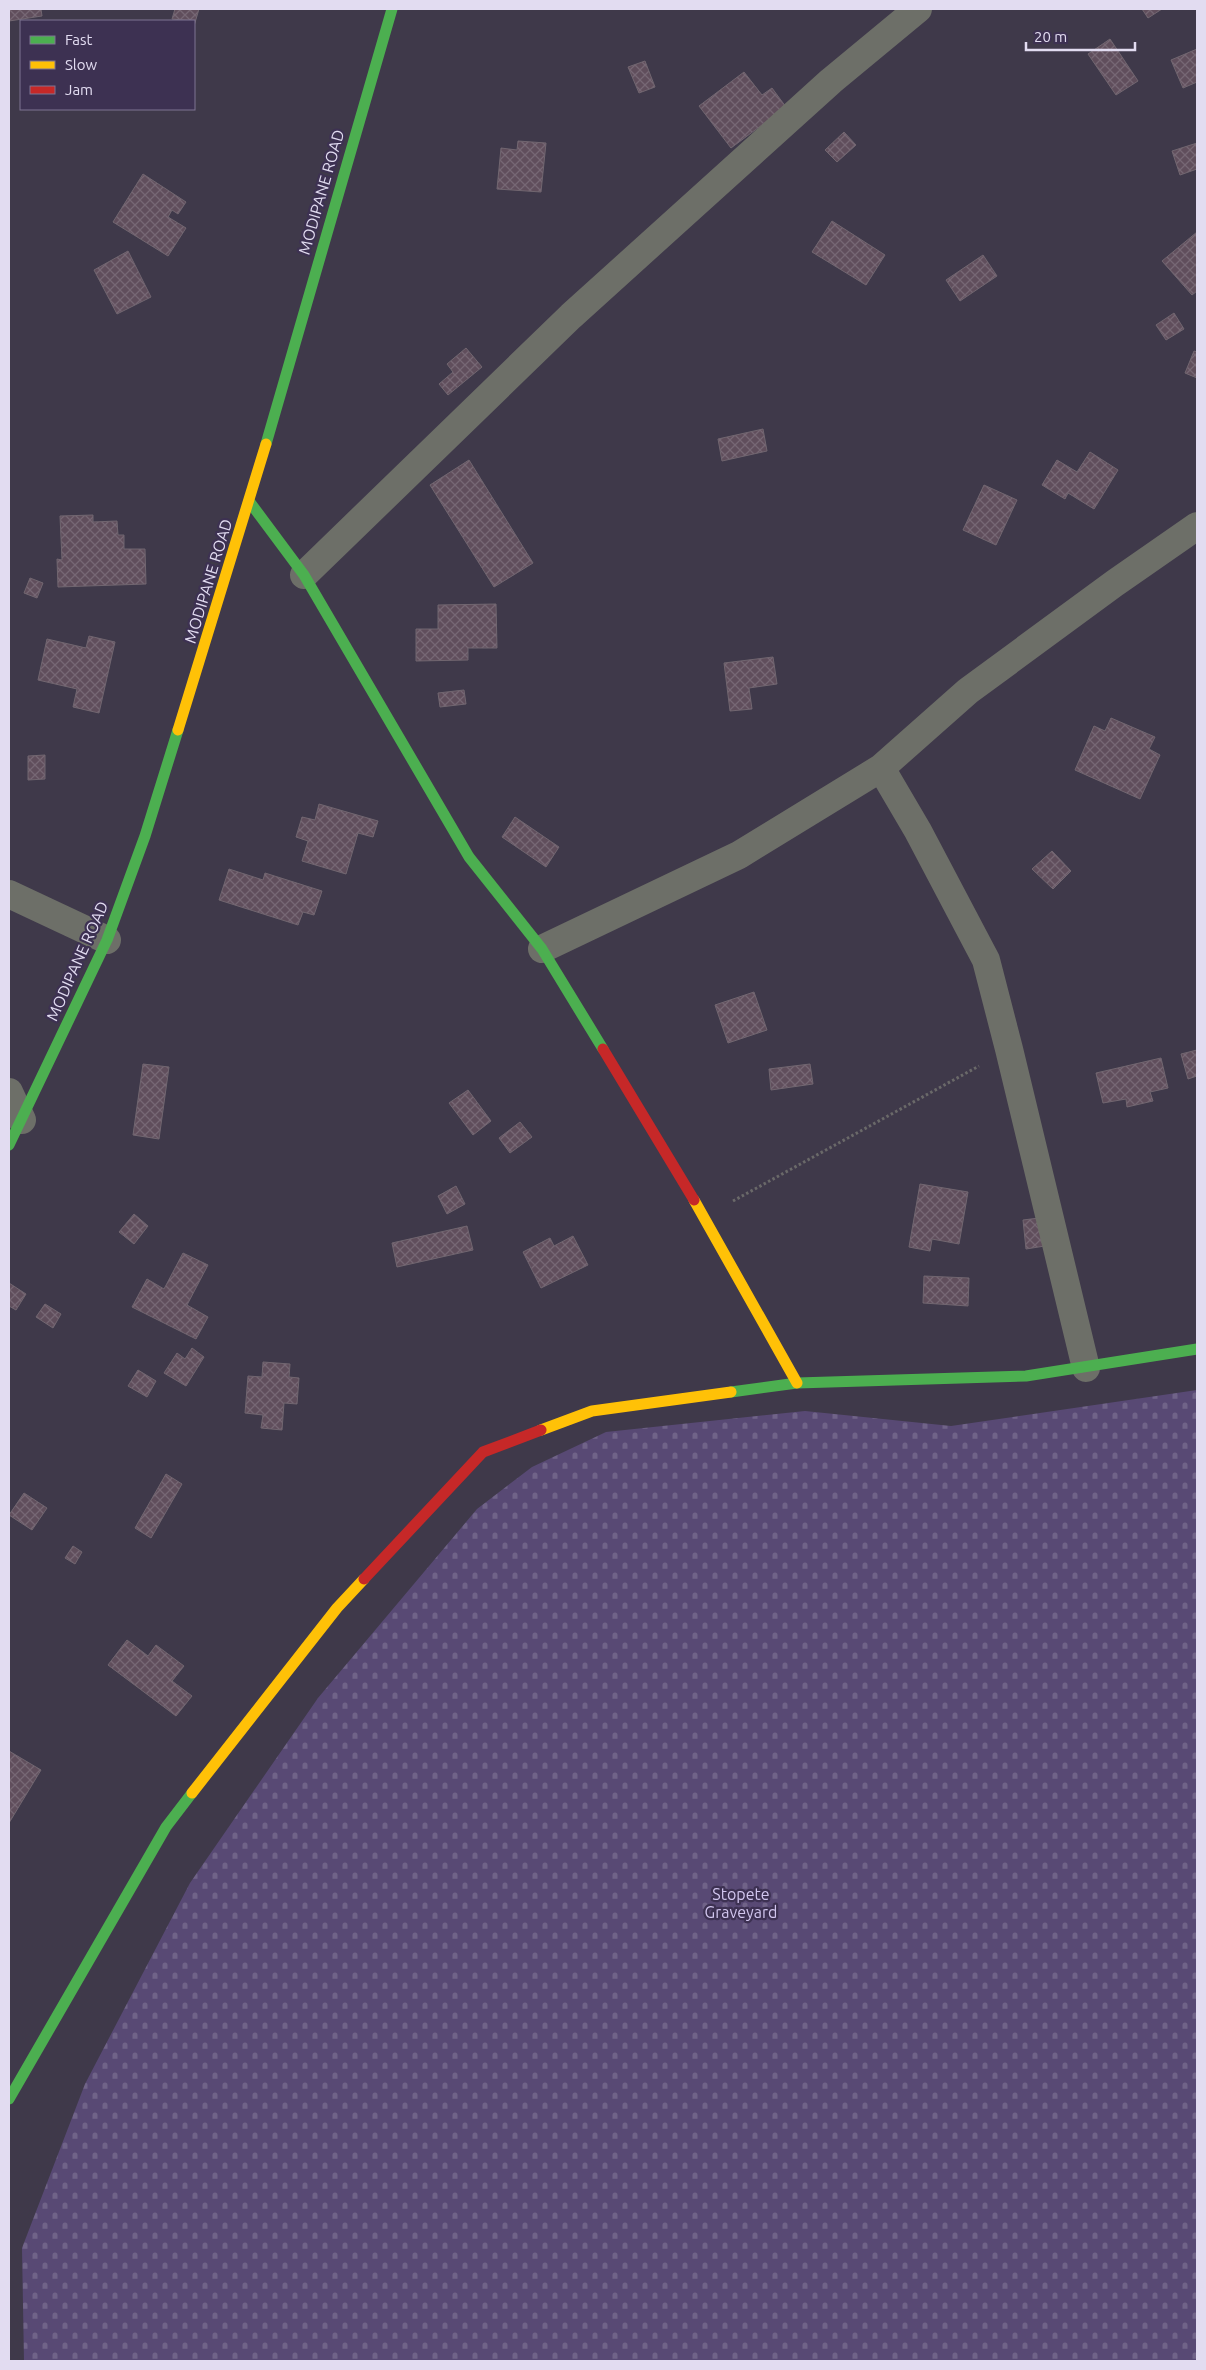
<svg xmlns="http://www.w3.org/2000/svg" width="1206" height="2370" font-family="Ubuntu,sans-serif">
  <defs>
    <pattern id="cemetery-stones" width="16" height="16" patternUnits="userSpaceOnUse" patternTransform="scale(1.25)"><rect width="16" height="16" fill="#584974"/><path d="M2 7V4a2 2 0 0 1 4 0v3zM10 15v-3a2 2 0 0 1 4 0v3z" fill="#706388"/></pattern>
    <pattern id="building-cross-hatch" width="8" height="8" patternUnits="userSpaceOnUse" patternTransform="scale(1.25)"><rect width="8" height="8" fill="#604e5c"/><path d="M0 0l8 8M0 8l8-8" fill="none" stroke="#766774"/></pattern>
  </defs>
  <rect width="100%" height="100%" fill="#3f394a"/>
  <path fill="url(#cemetery-stones)" d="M 1197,1390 L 1197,2361 L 24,2361 L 22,2248 L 85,2084 L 190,1883 L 318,1698 L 477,1509 L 532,1467 L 606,1432 L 805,1411 L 951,1426 Z"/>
  <path fill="url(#building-cross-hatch)" stroke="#716670" d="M 9,9 L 41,9 L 42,16 L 9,21 Z
    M 175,9 L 199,9 L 194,26 L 194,21 L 172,19 Z
    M 1142,9 L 1162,9 L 1148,18 Z
    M 1110,39 L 1138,81 L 1116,95 L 1088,54 Z
    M 1197,49 L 1197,82 L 1183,88 L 1171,60 Z
    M 645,61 L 655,87 L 639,93 L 628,67 Z
    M 744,72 L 762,95 L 772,88 L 786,107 L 731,148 L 699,106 Z
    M 844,132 L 856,145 L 837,162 L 825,150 Z
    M 518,141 L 546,143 L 541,192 L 497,189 L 501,148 L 517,150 Z
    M 1197,143 L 1197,169 L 1180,175 L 1172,151 Z
    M 143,174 L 186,202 L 178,214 L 172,210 L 168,217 L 186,228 L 168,256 L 113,222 Z
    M 832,221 L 885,255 L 866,285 L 812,252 Z
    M 1197,232 L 1197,291 L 1192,295 L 1162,261 Z
    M 128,251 L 151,297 L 117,314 L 94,270 Z
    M 983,255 L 997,276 L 960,301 L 946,280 Z
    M 1174,313 L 1184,329 L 1166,340 L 1156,325 Z
    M 466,348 L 482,367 L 448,395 L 439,384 L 453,372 L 447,364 Z
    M 1194,351 L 1197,352 L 1197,378 L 1185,373 Z
    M 763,429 L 767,451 L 722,461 L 718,439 Z
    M 1090,452 L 1118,470 L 1094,509 L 1068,493 L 1065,499 L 1042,485 L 1057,460 L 1077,472 Z
    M 469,460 L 533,563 L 494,587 L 430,485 Z
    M 984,485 L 1017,500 L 996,545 L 963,530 Z
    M 93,515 L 93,522 L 117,521 L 118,535 L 124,535 L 124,549 L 145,549 L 146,584 L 58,587 L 57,559 L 62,560 L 60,516 Z
    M 30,578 L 43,583 L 37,598 L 24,593 Z
    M 496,604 L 497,648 L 468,648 L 468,660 L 416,661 L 416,629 L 438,629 L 438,605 Z
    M 89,636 L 115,642 L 99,713 L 73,707 L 77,689 L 38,680 L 47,639 L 86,648 Z
    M 773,657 L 777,684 L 749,688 L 752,709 L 730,711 L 724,663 Z
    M 464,690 L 466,704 L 440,707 L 438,693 Z
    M 1111,718 L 1155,737 L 1149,749 L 1160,755 L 1140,799 L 1075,770 L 1094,726 L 1105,731 Z
    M 45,755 L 45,779 L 28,780 L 28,756 Z
    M 319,804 L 378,821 L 373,837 L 358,833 L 346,874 L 302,861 L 308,841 L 296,837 L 302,817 L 315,820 Z
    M 515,817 L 559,847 L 546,867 L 502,837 Z
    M 1052,851 L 1071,871 L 1053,889 L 1032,869 Z
    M 229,869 L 263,880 L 265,873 L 322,891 L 314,915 L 303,912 L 298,925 L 219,900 Z
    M 754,992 L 767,1030 L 728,1043 L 715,1005 Z
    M 1197,1050 L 1197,1076 L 1188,1079 L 1181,1054 Z
    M 1161,1058 L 1168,1088 L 1150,1092 L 1153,1101 L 1127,1107 L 1126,1099 L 1103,1103 L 1096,1073 Z
    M 143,1064 L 169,1067 L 159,1139 L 133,1135 Z
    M 810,1064 L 813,1084 L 771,1090 L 769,1069 Z
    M 468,1090 L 491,1121 L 473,1135 L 449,1103 Z
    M 520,1122 L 532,1137 L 510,1153 L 499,1138 Z
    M 920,1184 L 968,1192 L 959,1244 L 932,1239 L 930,1251 L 909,1247 Z
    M 456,1186 L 465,1204 L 447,1214 L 438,1196 Z
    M 134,1214 L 148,1226 L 134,1244 L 119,1232 Z
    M 1047,1217 L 1051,1245 L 1026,1249 L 1023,1220 Z
    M 467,1226 L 473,1250 L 397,1267 L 392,1243 Z
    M 573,1236 L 588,1265 L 541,1288 L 523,1252 L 550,1238 L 554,1246 Z
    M 183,1253 L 208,1265 L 187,1305 L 208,1317 L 196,1339 L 132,1307 L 147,1279 L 164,1289 Z
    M 924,1276 L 969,1278 L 968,1306 L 923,1303 Z
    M 9,1283 L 26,1294 L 16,1310 L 9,1306 Z
    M 45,1304 L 61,1314 L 53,1328 L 36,1317 Z
    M 192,1348 L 204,1357 L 186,1386 L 164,1373 L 177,1353 L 185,1359 Z
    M 263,1362 L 290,1364 L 289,1377 L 299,1378 L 297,1404 L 284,1403 L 282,1430 L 261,1428 L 263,1415 L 245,1413 L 248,1376 L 262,1377 Z
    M 138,1370 L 156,1381 L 147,1397 L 128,1386 Z
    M 166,1474 L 182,1484 L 151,1538 L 135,1528 Z
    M 24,1493 L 47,1508 L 32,1530 L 9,1515 Z
    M 73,1546 L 82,1552 L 75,1564 L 65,1558 Z
    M 127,1640 L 148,1656 L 156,1645 L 184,1666 L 172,1681 L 192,1696 L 176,1716 L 108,1665 Z
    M 9,1751 L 41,1770 L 9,1823 Z"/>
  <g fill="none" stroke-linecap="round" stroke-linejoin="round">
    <path stroke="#6a6969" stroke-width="3" stroke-dasharray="2.5 2.5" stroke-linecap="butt" d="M 733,1201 L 979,1066"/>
    <path stroke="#6d6f68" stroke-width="28" d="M 304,575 L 571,316 L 831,81 L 918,9
      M 881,768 L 918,831 L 986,960 L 1009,1049 L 1086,1368
      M 9,894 L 107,940
      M 542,949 L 739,855 L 881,768 L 968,691 L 1115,583 L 1197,526
      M 9,1092 L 22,1120"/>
    <path stroke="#4caf50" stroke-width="11" d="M 266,444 L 392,9
      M 249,501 L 304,575 L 469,857 L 542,949 L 603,1049
      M 9,1145 L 107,940 L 145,836 L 178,730
      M 731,1392 L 797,1383 L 1026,1376 L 1197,1349
      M 9,2099 L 166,1827 L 192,1793"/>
    <path stroke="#ffc107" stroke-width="11" d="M 178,730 L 266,444
      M 694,1200 L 797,1383
      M 541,1430 L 592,1411 L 731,1392
      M 192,1793 L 337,1608 L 364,1579"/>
    <path stroke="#c62828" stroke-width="11" d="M 603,1049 L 694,1200
      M 364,1579 L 483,1452 L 541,1430"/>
  </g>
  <g text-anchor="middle" stroke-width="4.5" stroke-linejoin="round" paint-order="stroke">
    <g font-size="16" fill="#e2dcf1" stroke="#3d3152">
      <text transform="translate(321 192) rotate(-74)" y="6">MODIPANE ROAD</text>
      <text transform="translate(208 581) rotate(-73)" y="6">MODIPANE ROAD</text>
      <text transform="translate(77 961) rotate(-66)" y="6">MODIPANE ROAD</text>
    </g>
    <g font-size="16" fill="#d2c6ef" stroke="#3d3152">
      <text x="741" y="1900">Stopete<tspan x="741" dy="18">Graveyard</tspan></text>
    </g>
  </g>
  <rect width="1206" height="2370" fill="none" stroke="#e2dcf1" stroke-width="20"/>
  <rect x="20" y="20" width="175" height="90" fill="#3d3152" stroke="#7f7592"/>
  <rect x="30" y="36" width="25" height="8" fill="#4caf50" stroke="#7f7592"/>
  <text x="65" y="45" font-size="15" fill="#e2dcf1">Fast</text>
  <rect x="30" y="61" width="25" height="8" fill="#ffc107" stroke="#7f7592"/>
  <text x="65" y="70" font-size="15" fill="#e2dcf1">Slow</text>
  <rect x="30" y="86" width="25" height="8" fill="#c62828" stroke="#7f7592"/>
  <text x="65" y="95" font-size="15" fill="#e2dcf1">Jam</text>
  <path d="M1026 42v8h109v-8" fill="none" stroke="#e2dcf1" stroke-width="2.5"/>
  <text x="1034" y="42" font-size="15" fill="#e2dcf1" stroke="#3d3152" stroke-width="4" paint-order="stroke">20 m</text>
</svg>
